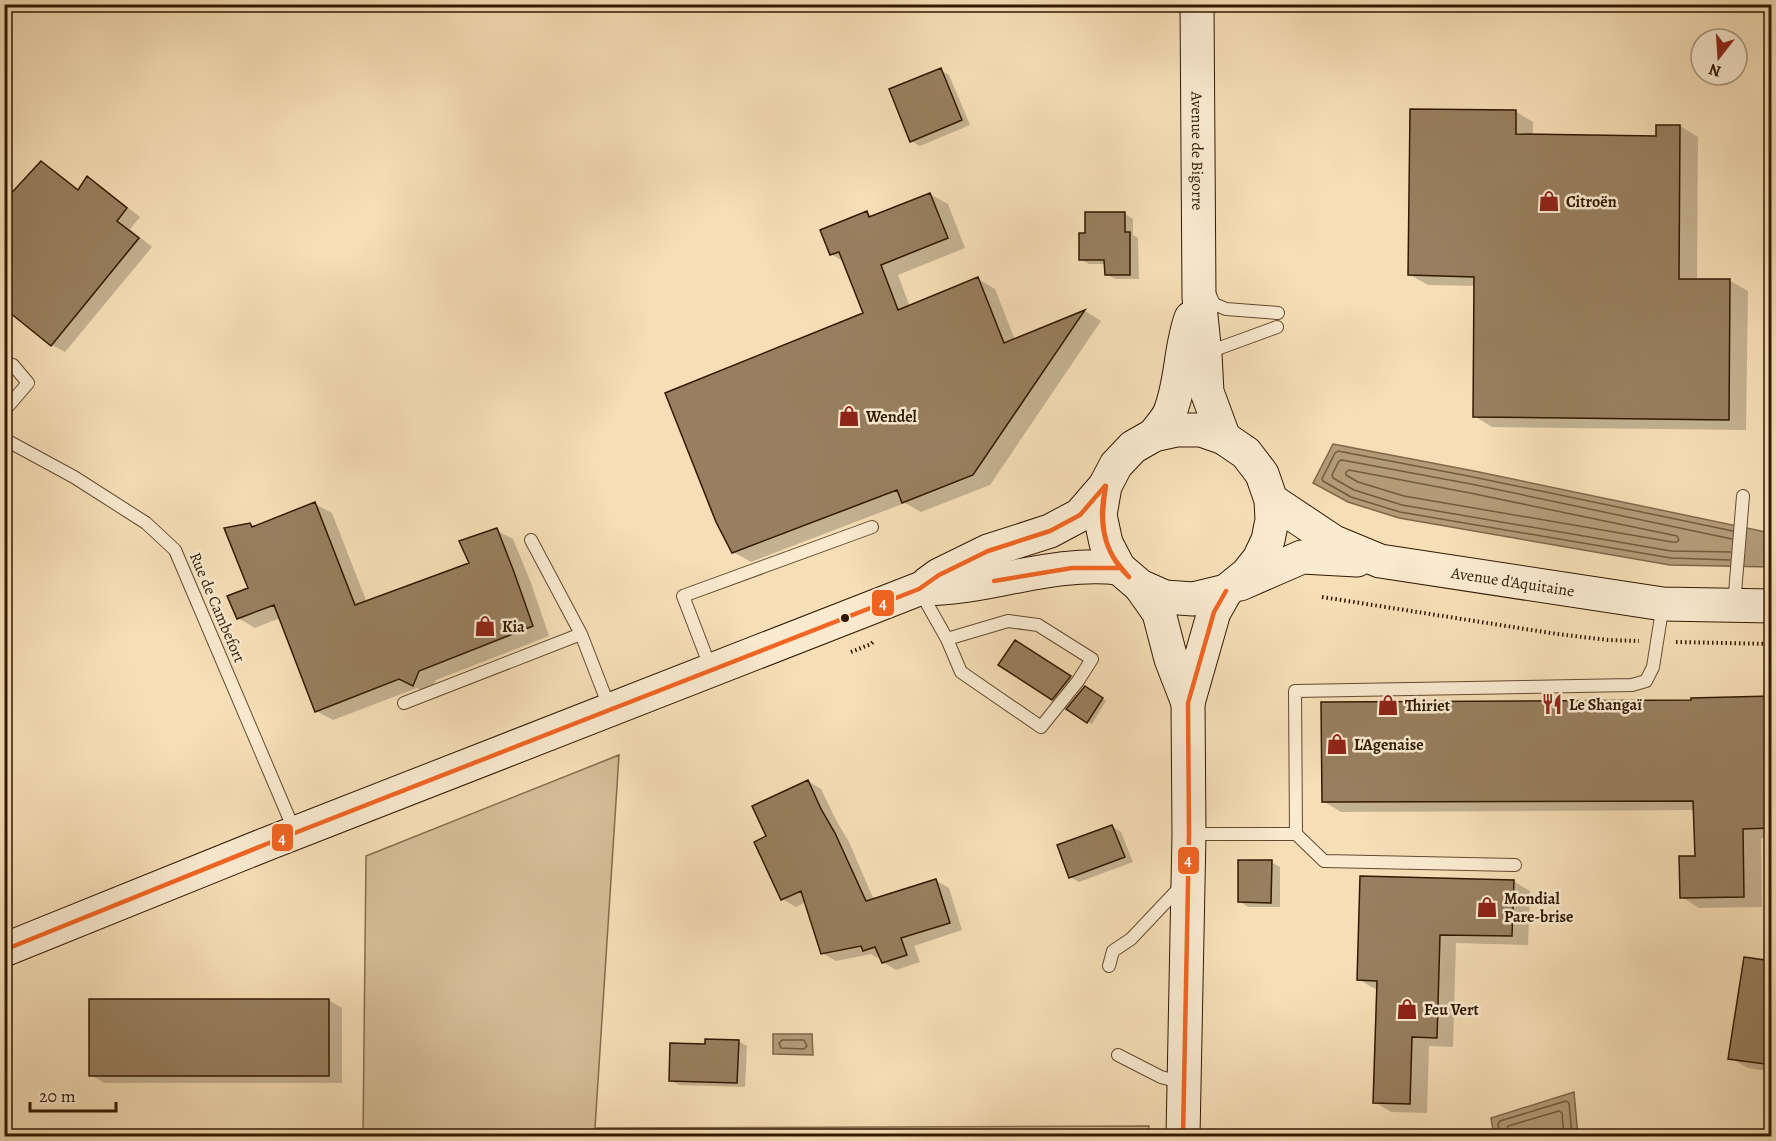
<svg xmlns="http://www.w3.org/2000/svg" width="1776" height="1141" font-family="Alegreya,serif">
  <rect width="100%" height="100%" fill="#f6deb6"/>
  <filter id="stains"><feTurbulence type="fractalNoise" baseFrequency=".00333" numOctaves="4"/><feColorMatrix values="0 0 0 0 .2 0 0 0 0 .09 0 0 0 0 .02 0 0 0 .5 -.17"/></filter>
  <radialGradient id="worn" r=".72"><stop offset=".6" stop-color="#630" stop-opacity="0"/><stop offset="1" stop-color="#630" stop-opacity=".3"/></radialGradient>
  <path fill="#d5bd97" stroke="#846b4c" stroke-width="1.5" d="M 619,755 L 595,1128 L 1149,1126 L 1148,1136 L 363,1136 L 366,856 Z"/>
  <path fill="#b39b78" stroke="#7f6748" stroke-width="1.5" d="M 1333,444 L 1474,471 L 1771,533 L 1771,567 L 1670,565 L 1399,518 L 1348,502 L 1313,483 Z
    M 773,1034 L 812,1034 L 813,1055 L 773,1054 Z
    M 1574,1092 L 1578,1136 L 1494,1136 L 1491,1118 Z"/>
  <path fill="#0003" d="M 940,70 L 949,75 L 970,125 L 920,146 L 911,141 Z
    M 1515,111 L 1533,122 L 1533,136 L 1658,137 L 1680,126 L 1698,137 L 1697,281 L 1730,281 L 1748,291 L 1746,430 L 1492,427 L 1474,416 L 1476,286 L 1428,285 L 1410,275 Z
    M 41,163 L 54,170 L 79,190 L 88,178 L 101,186 L 140,217 L 130,229 L 152,247 L 65,352 L 52,345 Z
    M 930,194 L 948,204 L 965,248 L 898,275 L 910,307 L 978,279 L 995,289 L 1015,340 L 1085,311 L 1101,321 L 990,485 L 921,512 L 905,503 L 751,562 L 733,552 L 865,314 L 844,262 L 831,254 L 867,213 L 874,217 Z
    M 1125,214 L 1133,219 L 1133,235 L 1138,238 L 1139,279 L 1115,279 L 1106,274 L 1106,264 L 1089,264 L 1080,259 Z
    M 315,504 L 332,513 L 367,603 L 471,564 L 496,530 L 513,539 L 531,583 L 549,636 L 436,680 L 430,694 L 417,688 L 333,720 L 316,711 L 280,618 L 255,628 L 238,618 L 249,589 L 250,524 L 255,527 Z
    M 1015,642 L 1074,680 L 1057,701 L 1000,665 Z
    M 1085,687 L 1106,701 L 1092,724 L 1068,709 Z
    M 1772,698 L 1772,838 L 1761,838 L 1762,907 L 1699,908 L 1682,897 L 1696,858 L 1695,810 L 1341,812 L 1323,801 L 1693,702 Z
    M 808,781 L 821,789 L 835,818 L 849,842 L 874,900 L 935,880 L 949,888 L 962,930 L 914,946 L 920,962 L 896,970 L 883,962 L 880,956 L 877,958 L 871,954 L 836,961 L 822,953 L 806,902 L 796,907 L 782,899 L 768,837 Z
    M 1112,826 L 1121,832 L 1133,862 L 1079,882 L 1070,877 Z
    M 1271,862 L 1280,867 L 1280,907 L 1248,907 L 1239,901 Z
    M 1513,881 L 1530,891 L 1528,945 L 1456,943 L 1453,1047 L 1429,1046 L 1427,1113 L 1391,1112 L 1374,1102 L 1379,989 L 1375,989 L 1358,979 Z
    M 1772,963 L 1772,1072 L 1748,1068 L 1730,1058 Z
    M 328,1000 L 342,1008 L 342,1083 L 104,1083 L 91,1075 Z
    M 738,1041 L 747,1046 L 745,1087 L 679,1085 L 670,1080 L 706,1045 Z"/>
  <g fill="none" stroke-linecap="round" stroke-linejoin="round">
    <path stroke="#725a3c" stroke-width="1.5" d="M 1349,470 L 1470,493 L 1677,536 L 1679,540 L 1677,542 L 1672,542 L 1404,496 L 1358,482 L 1346,475 L 1346,472 Z
      M 1731,552 L 1671,551 L 1402,505 L 1354,490 L 1333,478 L 1332,475 L 1339,461 L 1342,460 L 1471,484 L 1732,539
      M 1730,560 L 1671,558 L 1400,512 L 1351,497 L 1323,481 L 1322,479 L 1335,453 L 1338,451 L 1473,477 L 1733,531
      M 782,1040 L 804,1040 L 807,1046 L 804,1049 L 781,1048 L 779,1043 Z
      M 1500,1136 L 1498,1124 L 1500,1121 L 1566,1101 L 1569,1103 L 1572,1136
      M 1508,1136 L 1507,1129 L 1508,1126 L 1559,1111 L 1562,1113 L 1564,1136"/>
  </g>
  <path fill="#987f5f" stroke="#321900" stroke-width="1.5" d="M 941,68 L 962,120 L 910,142 L 889,89 Z
    M 1410,109 L 1516,110 L 1516,134 L 1656,136 L 1656,125 L 1680,125 L 1679,279 L 1730,279 L 1729,420 L 1473,417 L 1474,277 L 1408,275 Z
    M 41,161 L 78,190 L 87,176 L 127,208 L 117,221 L 139,238 L 51,346 L 4,308 L 4,201 Z
    M 930,193 L 948,238 L 881,265 L 898,310 L 978,277 L 1004,343 L 1085,310 L 973,475 L 902,503 L 897,490 L 732,553 L 716,522 L 665,393 L 863,313 L 839,252 L 830,255 L 820,230 L 867,211 L 869,217 Z
    M 1085,212 L 1125,212 L 1125,232 L 1130,232 L 1130,275 L 1105,275 L 1104,260 L 1079,260 L 1079,233 L 1085,233 Z
    M 315,502 L 355,605 L 469,563 L 459,541 L 497,528 L 514,572 L 533,626 L 419,671 L 413,686 L 399,679 L 315,712 L 274,605 L 237,619 L 227,596 L 248,588 L 224,528 L 250,523 L 252,527 Z
    M 1015,640 L 1071,676 L 1052,700 L 998,665 Z
    M 1085,686 L 1103,698 L 1087,723 L 1066,709 Z
    M 1772,696 L 1772,828 L 1743,829 L 1744,897 L 1680,898 L 1679,856 L 1695,856 L 1693,801 L 1322,802 L 1321,702 L 1691,700 L 1691,698 Z
    M 808,780 L 821,809 L 835,833 L 866,901 L 936,879 L 950,923 L 901,938 L 907,955 L 882,963 L 875,947 L 863,951 L 861,946 L 821,954 L 801,891 L 781,900 L 754,842 L 766,836 L 752,806 Z
    M 1112,825 L 1125,857 L 1069,878 L 1057,845 Z
    M 1238,860 L 1272,860 L 1271,903 L 1238,902 Z
    M 1360,876 L 1514,880 L 1512,936 L 1440,935 L 1437,1038 L 1412,1037 L 1410,1104 L 1373,1103 L 1377,981 L 1357,980 Z
    M 1744,957 L 1772,961 L 1772,1065 L 1728,1059 Z
    M 89,999 L 329,999 L 329,1076 L 89,1076 Z
    M 705,1039 L 739,1040 L 737,1083 L 669,1081 L 670,1043 L 705,1044 Z"/>
  <g fill="none" stroke-linecap="round" stroke-linejoin="round">
    <defs>
      <path id="lane" d="M 1209,293 L 1214,304 L 1226,309 L 1278,313
        M 1206,353 L 1277,327
        M 4,411 L 28,383 L 13,365
        M 4,439 L 74,477 L 146,523 L 175,550 L 295,832
        M 531,540 L 581,634
        M 921,593 L 947,639 L 961,672 L 1041,727 L 1078,681 L 1092,659 L 1038,625 L 1008,621 L 947,639
        M 1734,605 L 1743,496
        M 711,669 L 683,596 L 872,527
        M 404,703 L 581,634 L 610,709
        M 1190,834 L 1296,834 L 1324,861 L 1515,865
        M 1296,834 L 1295,691 L 1632,685 L 1646,681 L 1653,667 L 1663,604
        M 1109,966 L 1113,951 L 1131,939 L 1182,885
        M 1118,1055 L 1161,1077 L 1183,1083"/>
      <g id="secondary">
        <path id="s1" d="M 1197,4 L 1199,297 L 1205,354 L 1207,392 L 1224,438"/>
        <path d="M 1154,435 C 1159,428 1167,420 1170,412 C 1182,382 1180,348 1191,318"/>
        <path id="s2" d="M 1271,500 L 1334,542 L 1380,561 L 1663,604 L 1772,606"/>
        <path d="M 928,583 L 939,575 L 988,551 L 1050,531 L 1080,515 L 1105,486"/>
        <path d="M 1240,584 L 1302,557 L 1357,560"/>
        <path d="M 1140,586 L 1159,613 L 1171,659 L 1188,703"/>
        <path d="M 4,950 L 264,845 L 919,589 C 986,590 1051,560 1119,568"/>
        <path d="M 1183,1136 L 1189,834 L 1188,703 L 1214,612 L 1226,591 L 1247,574 L 1259,559 L 1268,540 L 1272,520 L 1271,500 L 1262,474 L 1246,453 L 1224,438 L 1201,430 L 1177,430 L 1154,435 L 1133,447 L 1116,465 L 1105,486 L 1100,515 L 1106,543 L 1119,568 L 1140,586 L 1165,597 L 1193,599 L 1226,591"/>
      </g>
    </defs>
    <use href="#lane" stroke="#634a2e" stroke-width="14"/>
    <use href="#secondary" stroke="#321900" stroke-width="35"/>
    <path stroke="#321900" stroke-width="4" stroke-dasharray="1.5 3" stroke-linecap="butt" d="M 1322,597 L 1557,634 L 1608,640 L 1639,641
      M 1676,642 L 1772,644
      M 851,652 L 871,644 L 874,641"/>
    <use href="#lane" stroke="#f9ead0" stroke-width="12"/>
    <use href="#secondary" stroke="#f9ead0" stroke-width="33"/>
    <defs>
      <path id="bus-1" d="M 1106,486 C 1102,510 1100,536 1114,558 C 1118,564 1124,571 1129,577
        M 1106,486 C 1097,519 1103,553 1129,577
        M 994,581 L 1072,568 L 1119,568
        M 4,950 L 264,845 L 919,589 L 939,575 L 988,551 L 1050,531 L 1080,515 L 1105,486
        M 1183,1136 L 1189,834 L 1188,703 L 1214,612 L 1226,591"/>
    </defs>
    <use href="#bus-1" stroke="#f9ead0" stroke-width="9"/>
    <use href="#bus-1" stroke="#f26522" stroke-width="4.5"/>
  </g>
  <defs>
    <symbol id="shop-bare" viewBox="-9 -9 18 18"><path d="M-5-2.5h2.3a2.7 3.5 0 0 1 5.4 0H5L5.5 6h-11ZM-1.5-2.5h3a1.5 2.3 0 0 0-3 0Z" fill="#8f2418" stroke="#f9ead0" stroke-width="2.5" paint-order="stroke"/></symbol>
    <symbol id="restaurant-bare" viewBox="-9 -9 18 18"><path d="M-5-6h1v4h1v-4h1v4h1v-4h1v5L-1.5 .5V6h-2V.5L-5-1ZM5-6V6H3V1.5H1.5Q1.5-4 5-6Z" fill="#8f2418" stroke="#f9ead0" stroke-width="2.5" paint-order="stroke"/></symbol>
  </defs>
  <g fill-rule="evenodd">
    <use href="#shop-bare" x="1534" y="186" width="30" height="30"/>
    <use href="#shop-bare" x="834" y="401" width="30" height="30"/>
    <use href="#shop-bare" x="470" y="611" width="30" height="30"/>
    <use href="#restaurant-bare" x="1537" y="689" width="30" height="30"/>
    <use href="#shop-bare" x="1373" y="690" width="30" height="30"/>
    <use href="#shop-bare" x="1322" y="729" width="30" height="30"/>
    <use href="#shop-bare" x="1472" y="892" width="30" height="30"/>
    <use href="#shop-bare" x="1392" y="994" width="30" height="30"/>
  </g>
  <circle fill="#321900" stroke="#f9ead0" stroke-width="2" cx="845" cy="618" r="5"/>
  <g text-anchor="middle" stroke-width="5" stroke-linejoin="round" paint-order="stroke">
    <g font-size="16" fill="#321900" stroke="#f9ead0">
      <text dy="6" stroke="none"><textPath href="#s1" startOffset="147">Avenue de Bigorre</textPath></text>
      <text dy="6" stroke="none"><textPath href="#s2" startOffset="260">Avenue d'Aquitaine</textPath></text>
      <text transform="translate(218 607) rotate(67)" y="6">Rue de Cambefort</text>
    </g>
    <g font-size="16" font-weight="bold" fill="#321900" stroke="#f9ead0" text-anchor="start">
      <text x="1566" y="207">Citroën</text>
      <text x="866" y="422">Wendel</text>
      <text x="502" y="632">Kia</text>
      <text x="1569" y="710">Le Shangaï</text>
      <text x="1405" y="711">Thiriet</text>
      <text x="1354" y="750">L'Agenaise</text>
      <text x="1504" y="904">Mondial<tspan x="1504" dy="18">Pare-brise</tspan></text>
      <text x="1424" y="1015">Feu Vert</text>
    </g>
  </g>
  <g stroke="#f9ead0" stroke-width="2">
    <rect x="871" y="589" width="24" height="28" rx="6" fill="#f26522"/>
    <rect x="271" y="823" width="23" height="29" rx="6" fill="#f26522"/>
    <rect x="1177" y="846" width="23" height="29" rx="6" fill="#f26522"/>
  </g>
  <g font-size="16" text-anchor="middle" font-weight="bold" fill="#fff">
    <text x="883" y="609">4</text>
    <text x="282" y="844">4</text>
    <text x="1188" y="866">4</text>
  </g>
  <rect width="1776" height="1141" fill="none" stroke="#f6deb6" stroke-width="24"/>
  <rect x="6" y="6" width="1764" height="1129" fill="none" stroke="#321900" stroke-width="3"/>
  <rect x="12" y="12" width="1752" height="1117" fill="none" stroke="#321900" stroke-width="1.5"/>
  <g transform="translate(1719 57) rotate(197)"><circle r="28" fill="#f9ead0" stroke="#a9967d" stroke-width="1.5"/>
  <path d="M0-4.5L10 22L0 15L-10 22Z" fill="#8f2418"/>
  <text y="-9" font-size="16" font-weight="bold" text-anchor="middle" fill="#321900">N</text>
  </g>
  <path d="M30 1102v9h86v-9" fill="none" stroke="#321900" stroke-width="3"/>
  <text x="39" y="1102" font-size="18" fill="#321900" stroke="#f9ead0" stroke-width="4.5" paint-order="stroke">20 m</text>
  <rect width="100%" height="100%" filter="url(#stains)"/>
  <rect width="100%" height="100%" fill="url(#worn)"/>
</svg>
